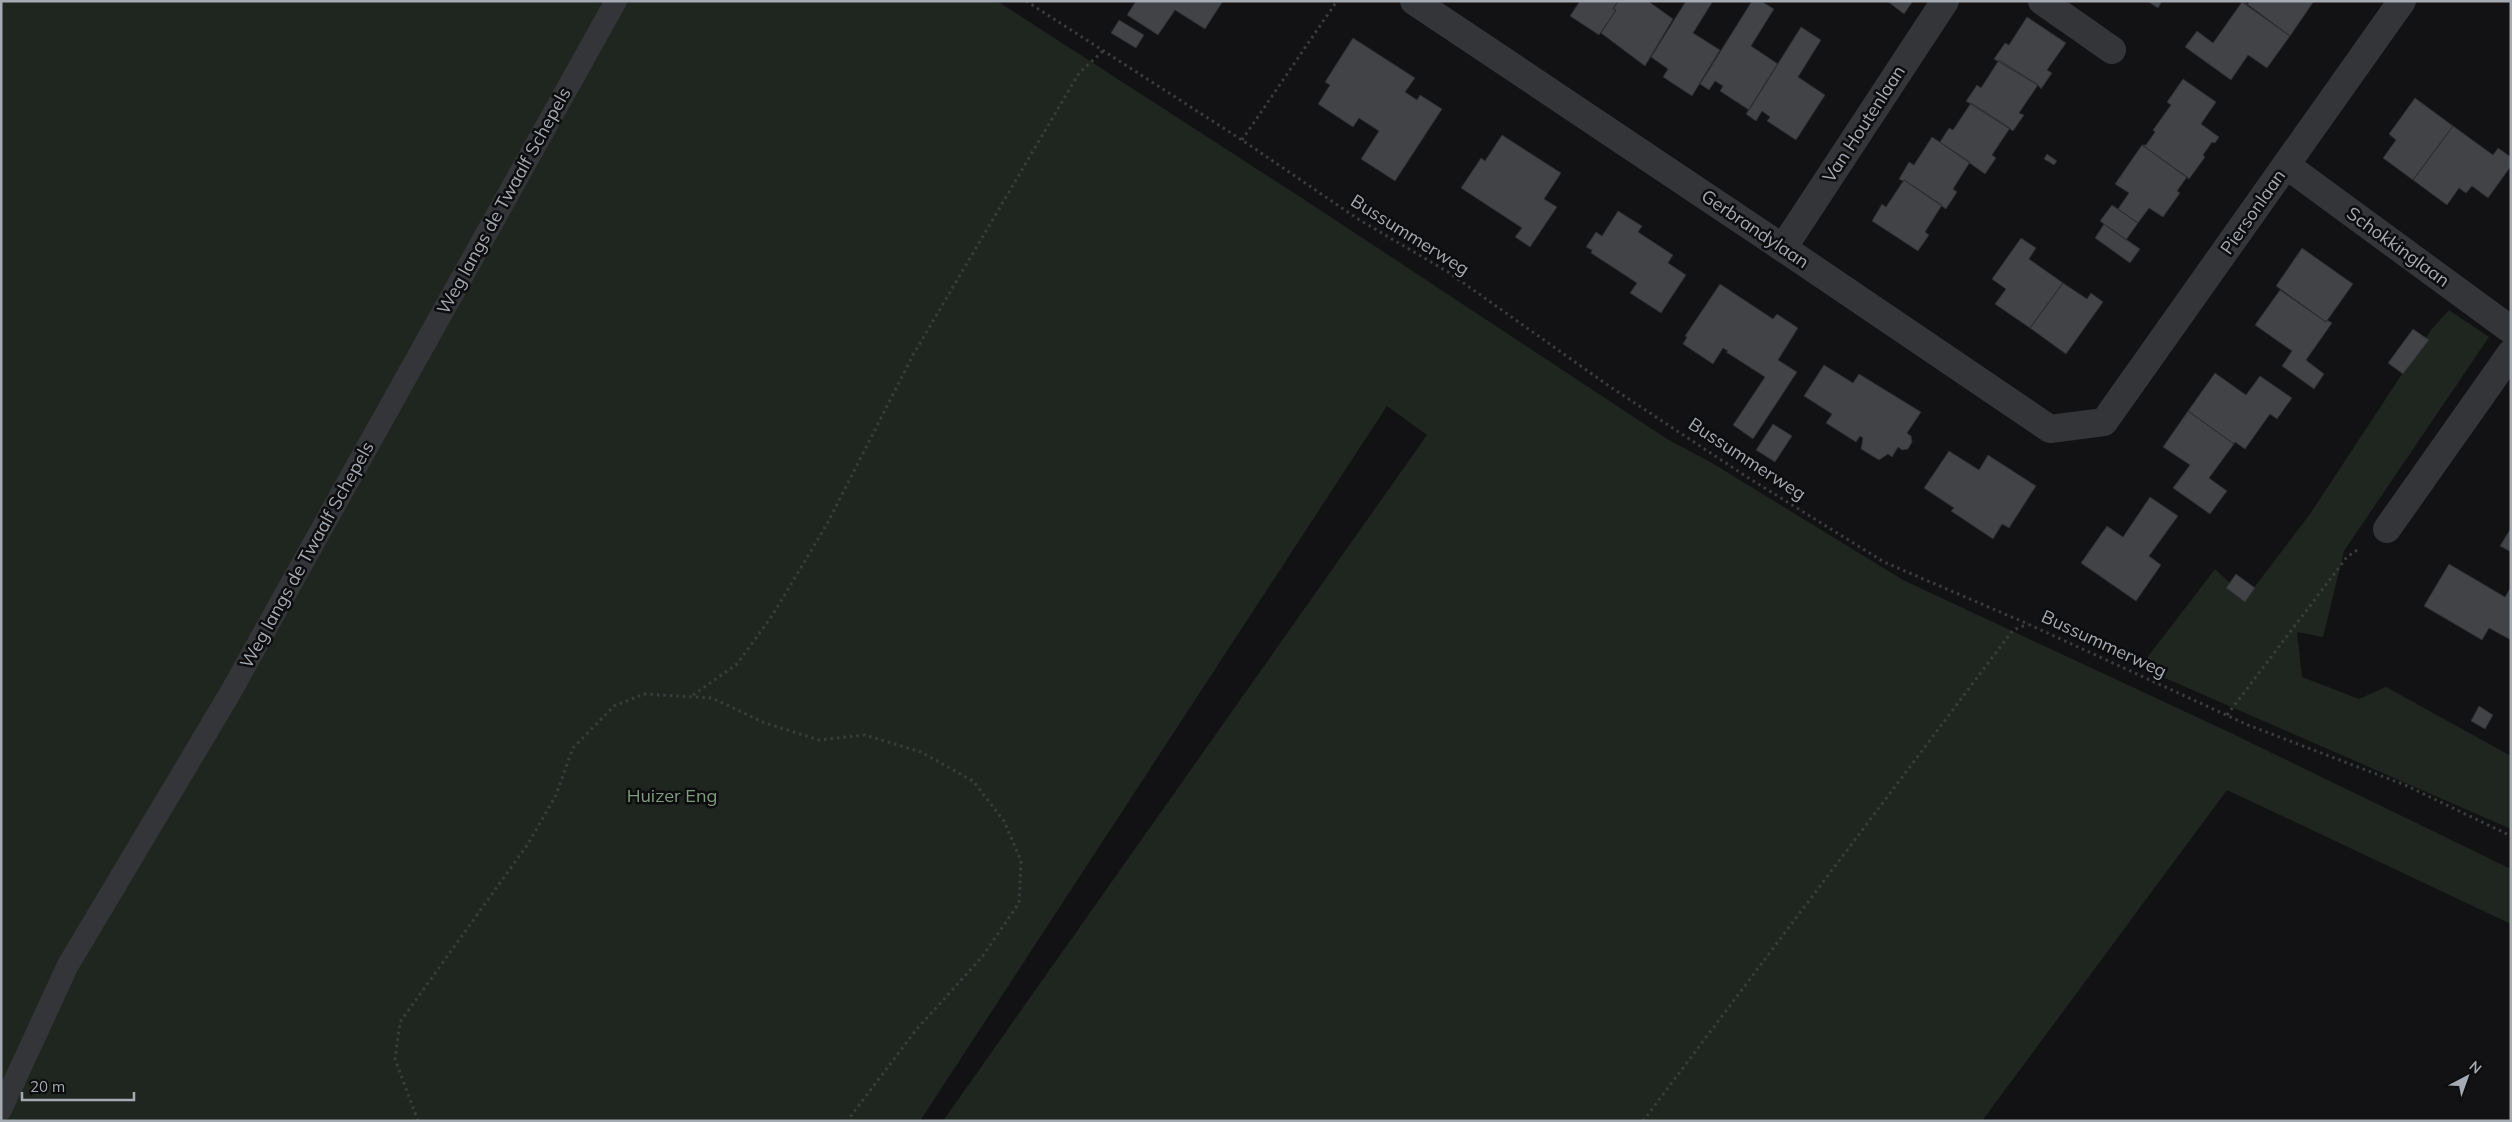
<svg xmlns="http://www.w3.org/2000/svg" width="2512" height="1122" font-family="Mulish,sans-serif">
  <rect width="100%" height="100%" fill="#121214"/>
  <path fill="#1f261f" d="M 1,1 L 997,1 L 1314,206 L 1667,439 L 1712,463 L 1903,580 L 2233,734 L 2511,869 L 2511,924 L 2227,790 L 1982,1121 L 943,1121 L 1427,435 L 1387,406 L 920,1121 L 1,1121 Z
    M 2449,310 L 2489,337 L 2344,551 L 2323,637 L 2297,632 L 2302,677 L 2359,699 L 2386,687 L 2511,756 L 2511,829 L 2140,667 L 2215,569 L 2246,598 L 2310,514 L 2431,330 Z"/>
  <path fill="#414347" stroke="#2c2d30" d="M 1136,1 L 1223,1 L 1205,29 L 1175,10 L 1158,35 L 1127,15 Z
    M 1580,1 L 1618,1 L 1613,9 L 1616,10 L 1599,35 L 1570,16 Z
    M 1618,1 L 1648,1 L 1673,19 L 1645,66 L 1601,33 L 1616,10 L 1613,9 Z
    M 1686,1 L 1713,1 L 1693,33 L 1720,50 L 1692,96 L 1663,77 L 1668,69 L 1651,57 Z
    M 1752,1 L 1761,1 L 1774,9 L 1751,46 L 1778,64 L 1749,110 L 1720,91 L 1723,86 L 1715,81 L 1709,90 L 1700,84 Z
    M 1887,1 L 1913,1 L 1904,14 Z
    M 2147,1 L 2162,1 L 2158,8 Z
    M 2243,1 L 2247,5 L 2250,1 L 2314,1 L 2290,36 Z
    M 2242,2 L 2290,36 L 2267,68 L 2248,55 L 2231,80 L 2185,47 L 2197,31 L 2213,43 Z
    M 2027,17 L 2066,43 L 2047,70 L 2052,73 L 2041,89 L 2038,85 L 1994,59 L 2005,43 L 2009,45 Z
    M 1119,20 L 1144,35 L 1136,48 L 1111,33 Z
    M 1801,27 L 1821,40 L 1798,77 L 1825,95 L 1796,140 L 1767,121 L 1770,117 L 1762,111 L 1756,121 L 1746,114 Z
    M 1353,38 L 1415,78 L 1405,92 L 1417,100 L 1420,95 L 1442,109 L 1395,181 L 1361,159 L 1379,131 L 1359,118 L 1353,127 L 1318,104 L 1330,85 L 1325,82 Z
    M 1999,60 L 2038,85 L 2019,113 L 2024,115 L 2013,131 L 1966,101 L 1977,85 L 1981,88 Z
    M 2183,79 L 2216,102 L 2201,124 L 2219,137 L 2215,143 L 2212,142 L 2203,155 L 2205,157 L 2189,179 L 2142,145 L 2146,145 L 2155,132 L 2153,130 L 2171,105 L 2167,102 Z
    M 2415,98 L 2453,126 L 2413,180 L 2383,158 L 2396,140 L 2389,134 Z
    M 1971,103 L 2010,128 L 1992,155 L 1996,158 L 1985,174 L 1940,142 L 1949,128 L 1953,130 Z
    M 2453,126 L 2493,155 L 2498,148 L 2511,157 L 2511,166 L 2488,198 L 2472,186 L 2466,193 L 2459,188 L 2447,205 L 2413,180 Z
    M 1502,135 L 1561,173 L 1544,199 L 1557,207 L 1530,247 L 1515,237 L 1522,228 L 1461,188 L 1481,158 L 1485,161 Z
    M 1932,137 L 1970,162 L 1953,189 L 1957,192 L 1946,209 L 1904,180 L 1903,181 L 1899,179 L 1909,162 L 1914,165 Z
    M 2142,145 L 2190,179 L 2187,177 L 2177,191 L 2180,193 L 2163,217 L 2149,208 L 2138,223 L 2118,209 L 2129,193 L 2115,184 Z
    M 2047,154 L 2057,161 L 2054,165 L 2044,159 Z
    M 1904,180 L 1942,205 L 1925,232 L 1929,235 L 1918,251 L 1872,221 L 1882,204 L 1886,207 Z
    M 2112,205 L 2138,223 L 2126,240 L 2100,221 Z
    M 1618,211 L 1642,226 L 1638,232 L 1673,255 L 1668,263 L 1686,275 L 1661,313 L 1630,293 L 1637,283 L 1591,253 L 1592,250 L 1586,247 L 1596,232 L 1602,236 Z
    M 2104,224 L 2140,249 L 2130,263 L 2095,238 Z
    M 2021,238 L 2036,248 L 2029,259 L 2063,283 L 2030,328 L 1995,304 L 2006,289 L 1992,279 Z
    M 2302,248 L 2353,284 L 2326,322 L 2276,286 Z
    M 2063,283 L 2087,299 L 2091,293 L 2103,302 L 2066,354 L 2030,328 Z
    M 1720,284 L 1773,319 L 1777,314 L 1798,328 L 1778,360 L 1797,372 L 1753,439 L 1733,425 L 1765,377 L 1726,352 L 1728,351 L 1723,348 L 1713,364 L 1683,344 L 1687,337 L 1685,336 Z
    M 2280,290 L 2326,322 L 2327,320 L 2332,323 L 2306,360 L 2324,374 L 2314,389 L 2282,366 L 2292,351 L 2255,325 Z
    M 2413,329 L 2429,340 L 2403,374 L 2388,363 Z
    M 1824,365 L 1853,383 L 1859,374 L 1921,412 L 1907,433 L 1911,436 L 1912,442 L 1908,449 L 1902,450 L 1898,447 L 1892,457 L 1888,454 L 1879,460 L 1861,449 L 1863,438 L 1860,436 L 1856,442 L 1826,423 L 1832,414 L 1804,396 Z
    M 2215,373 L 2246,395 L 2260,376 L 2292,398 L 2277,419 L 2270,414 L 2245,449 L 2235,442 L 2234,444 L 2188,411 Z
    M 2188,411 L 2234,444 L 2209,478 L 2227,491 L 2210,514 L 2173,488 L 2190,465 L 2163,447 Z
    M 1773,424 L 1792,436 L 1775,462 L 1756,450 Z
    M 1949,451 L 1979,470 L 1988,455 L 2036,486 L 2009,528 L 2002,524 L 1993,539 L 1951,511 L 1954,508 L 1924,488 Z
    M 2150,497 L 2178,516 L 2149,556 L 2161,565 L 2136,601 L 2081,563 L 2107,526 L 2123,537 Z
    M 2511,528 L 2511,552 L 2500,546 Z
    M 2449,564 L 2505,597 L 2511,587 L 2511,640 L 2489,628 L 2482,640 L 2424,606 Z
    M 2236,574 L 2255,588 L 2245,602 L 2226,588 Z
    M 2479,706 L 2493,715 L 2485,729 L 2471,721 Z"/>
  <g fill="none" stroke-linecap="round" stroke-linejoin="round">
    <path stroke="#3a3c3f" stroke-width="3" stroke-dasharray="2.5 4" stroke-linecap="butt" d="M 1026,1 L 1242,140 L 1358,219 L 1448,272 L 1609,386 L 1747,477 L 1884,562 L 2028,624 L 2248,725 L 2405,785 L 2511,836
      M 1242,140 L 1337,1
      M 693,695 L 737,664 L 772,616 L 827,524 L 913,355 L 1079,73 L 1103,51
      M 2227,715 L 2347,557 L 2360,548
      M 418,1121 L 395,1059 L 400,1022 L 528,844 L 556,795 L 573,748 L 614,706 L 644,694 L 712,698 L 765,723 L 819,740 L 865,735 L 921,752 L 973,781 L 1004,821 L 1021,861 L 1019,903 L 982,957 L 916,1030 L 847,1121
      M 1643,1121 L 2013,630 L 2028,624"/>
    <path stroke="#343538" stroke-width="22" d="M 1,1110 L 68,965 L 229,695 L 616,1"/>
    <path stroke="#343538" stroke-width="28" d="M 1414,1 L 1783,248 L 2050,429 L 2104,422 L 2402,1
      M 2042,1 L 2112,50
      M 2286,165 L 2511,330
      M 1783,248 L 1945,1
      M 2387,529 L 2511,353"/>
  </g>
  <g text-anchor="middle" stroke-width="5" stroke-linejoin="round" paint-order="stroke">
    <g font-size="18" fill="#a5abb3" stroke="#0d0d0f">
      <text transform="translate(1864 124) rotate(-57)" y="6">Van Houtenlaan</text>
      <text transform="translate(504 201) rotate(-61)" y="6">Weg langs de Twaalf Schepels</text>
      <text transform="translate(2253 212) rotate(-55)" y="6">Piersonlaan</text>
      <text transform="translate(1755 229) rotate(34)" y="6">Gerbrandylaan</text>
      <text transform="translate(1410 235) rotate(32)" y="6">Bussummerweg</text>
      <text transform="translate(2398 247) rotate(36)" y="6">Schokkinglaan</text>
      <text transform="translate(1747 459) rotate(33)" y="6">Bussummerweg</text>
      <text transform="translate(307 555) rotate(-61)" y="6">Weg langs de Twaalf Schepels</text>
      <text transform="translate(2104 644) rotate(25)" y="6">Bussummerweg</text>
    </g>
    <g font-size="18" fill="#7e9d7d" stroke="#0d0d0f">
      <text x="672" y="802">Huizer Eng</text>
    </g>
  </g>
  <rect width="2512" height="1122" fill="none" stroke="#a5abb3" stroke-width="5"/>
  <g transform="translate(2467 1077) rotate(41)" stroke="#0d0d0f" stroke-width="4" paint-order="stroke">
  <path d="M0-4L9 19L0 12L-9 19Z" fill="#a5abb3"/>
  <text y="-8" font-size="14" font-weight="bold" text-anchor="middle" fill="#a5abb3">N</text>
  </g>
  <path d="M22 1092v8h112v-8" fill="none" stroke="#a5abb3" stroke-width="2.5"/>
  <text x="30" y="1092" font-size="15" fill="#a5abb3" stroke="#0d0d0f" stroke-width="4" paint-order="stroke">20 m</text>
</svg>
